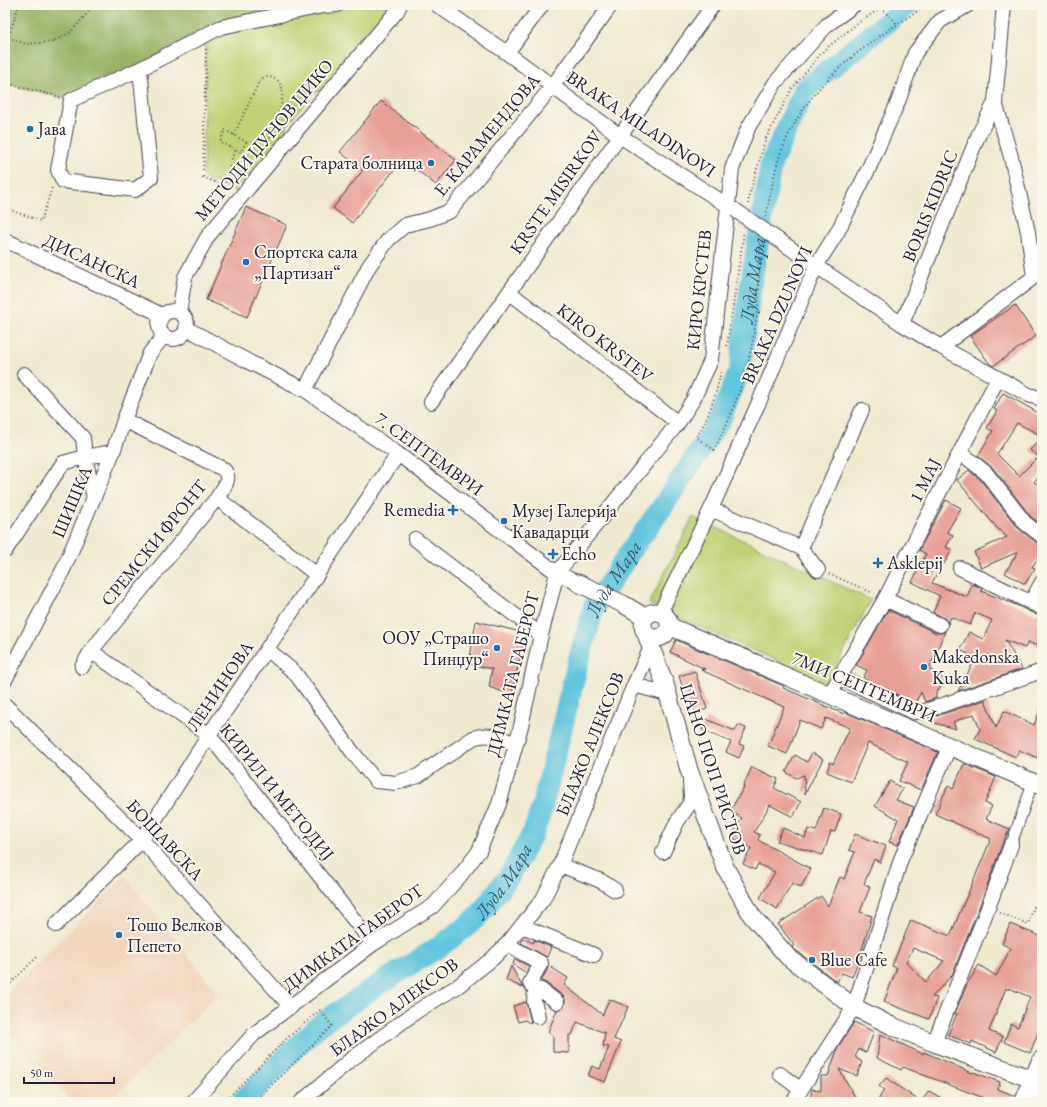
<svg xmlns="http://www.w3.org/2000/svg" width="1047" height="1107" font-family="'EB Garamond',serif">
  <rect width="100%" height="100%" fill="#fbf7ec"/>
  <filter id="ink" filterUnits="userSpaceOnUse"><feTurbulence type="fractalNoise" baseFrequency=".025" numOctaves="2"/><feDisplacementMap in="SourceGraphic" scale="8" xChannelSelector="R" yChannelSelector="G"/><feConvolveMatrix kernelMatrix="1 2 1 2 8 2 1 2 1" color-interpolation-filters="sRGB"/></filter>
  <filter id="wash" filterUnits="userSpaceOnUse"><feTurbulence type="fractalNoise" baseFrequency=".012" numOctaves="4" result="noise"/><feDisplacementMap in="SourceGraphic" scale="16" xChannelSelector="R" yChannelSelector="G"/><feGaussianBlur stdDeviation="0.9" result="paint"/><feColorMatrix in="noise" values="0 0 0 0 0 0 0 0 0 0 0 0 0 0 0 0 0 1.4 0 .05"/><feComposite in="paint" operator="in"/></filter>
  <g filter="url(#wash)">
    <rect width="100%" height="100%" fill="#f0ead1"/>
    <path fill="#f1d5bd" d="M 125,876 L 218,994 L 109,1102 L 72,1102 L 5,1030 L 5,995 Z"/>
    <path fill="#c0d275" stroke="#717a58" d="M 337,5 L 387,5 L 397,11 L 329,92 L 314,91 L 287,125 L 287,141 L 243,195 L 203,177 L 206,35 Z
      M 693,517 L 871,600 L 827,683 L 649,604 Z"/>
    <path fill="#98b466" stroke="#5d6b50" d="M 5,5 L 322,5 L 221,27 L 71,100 L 5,83 Z"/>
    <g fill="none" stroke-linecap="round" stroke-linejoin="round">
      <path stroke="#60c5dd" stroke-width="22" id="s1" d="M 242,1102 L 287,1056 L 321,1024 L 378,985 L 439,947 L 467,926 L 480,914 L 510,875 L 534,831 L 543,804 L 576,670 L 594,607 L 632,549 L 663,506 L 720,420 L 740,369 L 751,283 L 771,164 L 804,90 L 908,5"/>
    </g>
    <g id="blocks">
      <path fill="#e79e94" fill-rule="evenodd" d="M 381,101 L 456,160 L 436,185 L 403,159 L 352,223 L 333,208 L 363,170 L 340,152 Z
        M 246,207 L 287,225 L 247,317 L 206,300 Z
        M 1015,305 L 1036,336 L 993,366 L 989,363 L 970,336 Z
        M 1003,393 L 1042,415 L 1042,436 L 1017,423 L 997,454 L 1019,476 L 1036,459 L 1042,465 L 1042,473 L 1034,482 L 1042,487 L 1042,525 L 1031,517 L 993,468 L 978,456 L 993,431 L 987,428 L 997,411 L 994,409 Z
        M 1042,437 L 1042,459 L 1030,450 Z
        M 969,470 L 980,479 L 1018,528 L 1037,543 L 1042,544 L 1042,552 L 1032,567 L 1035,568 L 1025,584 L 1005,573 L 1018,552 L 981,568 L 974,552 L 1007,537 L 997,528 L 957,480 Z
        M 946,500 L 961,508 L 947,532 L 953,535 L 946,547 L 952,550 L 944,564 L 942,563 L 932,583 L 967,597 L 972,584 L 982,588 L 981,591 L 1016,605 L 1039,616 L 1037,620 L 1042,623 L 1042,648 L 1028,642 L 1025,648 L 1005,640 L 1022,669 L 958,691 L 976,658 L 960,650 L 969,632 L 983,639 L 992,620 L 975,613 L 970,625 L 951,617 L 948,624 L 947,621 L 944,618 L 933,612 L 940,596 L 912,582 L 926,554 L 919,550 Z
        M 888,610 L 936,633 L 941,633 L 945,631 L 929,669 L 945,680 L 936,693 L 936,698 L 925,702 L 921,692 L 915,703 L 863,679 L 867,670 L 856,665 Z
        M 476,621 L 525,633 L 512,695 L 489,687 L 492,669 L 469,664 Z
        M 676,640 L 784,686 L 783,688 L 844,714 L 845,712 L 938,752 L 921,790 L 899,781 L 908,762 L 868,743 L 851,782 L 827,772 L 830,762 L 833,764 L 850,728 L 826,718 L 821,729 L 800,720 L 787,754 L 768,746 L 784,707 L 701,670 L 705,669 L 670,652 Z
        M 695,671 L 707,709 L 691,714 L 679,676 Z
        M 985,700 L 996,728 L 1004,711 L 1034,725 L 1042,705 L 1042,749 L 1038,758 L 1019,750 L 1016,757 L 975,739 L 980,729 L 974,714 L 953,722 L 956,729 L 931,722 L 930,718 Z
        M 706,719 L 735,731 L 738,725 L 746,728 L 739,744 L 744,746 L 739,758 L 726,752 L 731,742 L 702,730 Z
        M 812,753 L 823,759 L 805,794 L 804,775 L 796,778 L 786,772 L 795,755 L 807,762 Z
        M 964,764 L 996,777 L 985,803 L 992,806 L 986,819 L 1010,829 L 1003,842 L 980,905 L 952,975 L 932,997 L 937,998 L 929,1019 L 884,1002 L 897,968 L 892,966 L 911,920 L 950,936 L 991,839 L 935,814 L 948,786 L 953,789 ZM 913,948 L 944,961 L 926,982 L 906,962 Z
        M 752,767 L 778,779 L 774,788 L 801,802 L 793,817 L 770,805 L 754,832 L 760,835 L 758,840 L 811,869 L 801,887 L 792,883 L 777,909 L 760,898 L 775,872 L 758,864 L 755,870 L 743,864 L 751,848 L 731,837 L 742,818 L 730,811 L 744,787 L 743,786 Z
        M 890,781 L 903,789 L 896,800 L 914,807 L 898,845 L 889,842 L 898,819 L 875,806 Z
        M 824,808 L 841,814 L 835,832 L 831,831 L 823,855 L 777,841 L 783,828 L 805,838 L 808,829 L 816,831 Z
        M 855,834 L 886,846 L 880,862 L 874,859 L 864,884 L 870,887 L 860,912 L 872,916 L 861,953 L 852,977 L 842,973 L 837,982 L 793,948 L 792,947 L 794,945 L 778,924 L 821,896 L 828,906 L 840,877 L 844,879 L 855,852 L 849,850 Z
        M 1010,924 L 1042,937 L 1042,1023 L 1030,1053 L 1004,1042 L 1011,1024 L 1018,1027 L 1030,997 L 1009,988 L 1008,990 L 1006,988 L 989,1031 L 1003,1037 L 996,1052 L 972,1041 L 971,1044 L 948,1035 L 957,1014 L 955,1013 L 967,984 L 979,965 L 996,976 L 1011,948 L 1002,944 Z
        M 523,938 L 533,943 L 534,940 L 551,947 L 547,957 L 521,943 Z
        M 515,959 L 529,966 L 526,973 L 513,964 Z
        M 511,966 L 523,988 L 506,980 Z
        M 549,966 L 568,978 L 564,985 L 603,1015 L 609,999 L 628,1007 L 614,1039 L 621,1042 L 605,1082 L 588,1076 L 592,1066 L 600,1069 L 609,1047 L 603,1046 L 605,1033 L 577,1022 L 572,1035 L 569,1035 L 569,1053 L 553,1052 L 553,1035 L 548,1032 L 557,1010 L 564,1007 L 565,1003 L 565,998 L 562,995 L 546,983 L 541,981 Z
        M 526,1002 L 531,1022 L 530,1023 L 525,1020 L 518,1022 L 513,1006 Z
        M 854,1022 L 874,1032 L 866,1053 L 859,1049 L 855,1057 L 862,1062 L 857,1076 L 839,1069 L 858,1102 L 810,1102 L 812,1089 L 821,1091 L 821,1076 L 828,1076 L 838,1047 Z
        M 880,1034 L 923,1054 L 924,1052 L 972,1073 L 973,1072 L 1000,1082 L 998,1089 L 1015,1096 L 1014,1102 L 988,1102 L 989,1100 L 903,1067 L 901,1070 L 877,1058 Z
        M 886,1078 L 921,1102 L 877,1102 L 884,1090 L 879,1086 Z
        M 929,1091 L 948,1102 L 921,1102 Z"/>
    </g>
  </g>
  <g filter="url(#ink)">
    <use href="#blocks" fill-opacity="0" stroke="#414052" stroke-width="1"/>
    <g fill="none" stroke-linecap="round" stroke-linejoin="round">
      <defs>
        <path id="pedestrian" d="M 1011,845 L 1033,782"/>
        <path id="minor" d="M 437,5 L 507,53 L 620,136 L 733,209
          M 1004,5 L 995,102 L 1011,157 L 1028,232 L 1034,277
          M 507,53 L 542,5
          M 140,69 L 151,178 L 135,190 L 63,181 L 58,170 L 71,100 L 140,69 L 221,27 L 323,6 L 337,5
          M 5,240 L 162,315
          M 809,261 L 902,324 L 941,347 L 1029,395 L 1042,399
          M 509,292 L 678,423
          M159 325a14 14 0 1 1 28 0a14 14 0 1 1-28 0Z
          M 179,312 L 185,277 L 208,236 L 397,11 L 400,5
          M 902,324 L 978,136 L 995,102
          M 186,328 L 251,363 L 305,390 L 398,454 L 557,573 L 578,583
          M 941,347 L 1034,277
          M 24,374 L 83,438 L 85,457 L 94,498
          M 305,390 L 369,266 L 388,240 L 405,225 L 430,219 L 450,211 L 552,87 L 611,5
          M 431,402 L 713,5
          M 960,452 L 986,473 L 1025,523 L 1042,536
          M 217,498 L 317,575
          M 711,509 L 801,548 L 818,570
          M 415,539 L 541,635
          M 801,548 L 862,410
          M 5,551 L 63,463 L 85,457 L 113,452
          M 960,568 L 1042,608
          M 885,599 L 940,625
          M 1031,602 L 1042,582
          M 660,613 L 711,509 L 759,402 L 816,266 L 838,231 L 868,170 L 898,102 L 915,53 L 940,21 L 968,5
          M 267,649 L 295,673 L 354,754 L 376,781 L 396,783 L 418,776 L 473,738 C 490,732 500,738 516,744
          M 91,651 L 217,498 C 223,488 233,479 223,469 L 124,420
          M 82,667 L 91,651 L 209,735 L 373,944
          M 839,677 L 905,708 L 914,712 L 925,711 L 1042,671
          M 5,680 L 64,568 L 113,452 L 124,420 L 150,353 L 164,336
          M 634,685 L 667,694
          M 830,694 L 885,599 L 998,378
          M 5,705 L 142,840 L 291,1007
          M 663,852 L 677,822 L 690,803 L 691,797 L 690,782
          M 560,865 L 601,881 L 615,890
          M 56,925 L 142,840 L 209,735 L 398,454
          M 522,926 L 594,955
          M 508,943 L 515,949 L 541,963 L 530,983 L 535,989 L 534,1001 L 538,1017
          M 535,989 L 541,990 L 557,1002
          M 934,1043 L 988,908 L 1011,845
          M 780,1074 L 801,1090
          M 193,1102 L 254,1034 L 373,944 L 433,906 L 460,876 L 479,851 L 499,804 L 521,726 L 541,635 L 557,573 L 678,423 L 693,400 L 711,360 L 732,169 L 748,128 L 775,83 L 827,25 L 854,5
          M 301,1102 L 349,1061 L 417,1011 L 458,986 L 492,959 L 508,943 L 543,899 L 560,865 L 634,685 L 651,647 L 657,638
          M 793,1102 L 854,1007 L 901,859 L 950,745"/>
        <path id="tertiary" d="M 578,583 L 623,604 L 645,617
          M643 625a13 13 0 1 1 26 0a13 13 0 1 1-26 0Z
          M 669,626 L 1042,786
          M 646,634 L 665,684 L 689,770 L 725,867 L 752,916 L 788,957 L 854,1007 L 892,1026 L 934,1043 L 1034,1080"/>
        <path id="secondary" d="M 1025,1102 L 1042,1061"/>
      </defs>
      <use href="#pedestrian" stroke="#414052" stroke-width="12"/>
      <use href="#minor" stroke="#414052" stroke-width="16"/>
      <use href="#tertiary" stroke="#414052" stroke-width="19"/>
      <use href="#secondary" stroke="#414052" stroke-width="22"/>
      <path stroke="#414052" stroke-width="2" stroke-dasharray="1 3" stroke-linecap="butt" d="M 69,5 L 90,10
        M 881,8 L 897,24
        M 5,36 L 26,44 L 52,42 L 71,32 L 90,10 L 92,5
        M 206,49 L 203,177 L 231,189
        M 5,59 L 8,38 L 19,5
        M 5,83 L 60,97
        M 225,130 L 246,142 L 241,152 L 220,142 Z
        M 234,135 L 259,82 L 264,77 C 301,75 272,132 265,148
        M 223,186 L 235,149
        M 748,204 L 749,196 L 766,138 L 792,89 L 823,51 L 859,22 L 886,5
        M 5,208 L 41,221 L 52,188
        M 766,216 C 771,193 774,168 784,145 C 812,78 868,43 927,5
        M 727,346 L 744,232
        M 721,372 C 716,394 709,418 696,437 L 714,450 C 738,405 753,356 758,305 C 760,285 758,265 761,244
        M 829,574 L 873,593
        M 1000,913 L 1028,924 L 1034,907 L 1042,911
        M 5,989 L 37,957
        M 224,1102 L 285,1040 L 320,1010 L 332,1026 L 254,1102"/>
      <use href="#pedestrian" stroke="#fff" stroke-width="10"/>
      <use href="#minor" stroke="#fff" stroke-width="14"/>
      <use href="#tertiary" stroke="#fff" stroke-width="17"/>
      <use href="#secondary" stroke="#fff" stroke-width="20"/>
      <defs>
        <path id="minor-bridge" d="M 735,210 L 806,259"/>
      </defs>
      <use href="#minor-bridge" stroke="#414052" stroke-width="16" stroke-linecap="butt"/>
      <use href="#minor-bridge" stroke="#fff" stroke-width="14"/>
    </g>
  </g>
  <g fill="#1f6fb2" stroke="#fbf7ec" stroke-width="1.5">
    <circle cx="30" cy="129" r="4"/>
    <circle cx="431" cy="163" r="4"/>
    <circle cx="246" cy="262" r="4"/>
    <path d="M451 504h4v4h4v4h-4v4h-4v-4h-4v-4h4z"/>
    <circle cx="504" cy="521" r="4"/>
    <path d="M551 548h4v4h4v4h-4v4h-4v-4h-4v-4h4z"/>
    <path d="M876 557h4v4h4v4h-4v4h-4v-4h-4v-4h4z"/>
    <circle cx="497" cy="648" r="4"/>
    <circle cx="924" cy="667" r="4"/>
    <circle cx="119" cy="935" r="4"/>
    <circle cx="812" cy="960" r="4"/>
  </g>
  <g text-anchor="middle" stroke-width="4" stroke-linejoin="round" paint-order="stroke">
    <g font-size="18" fill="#22223b" stroke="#fbf7ec">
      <text transform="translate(641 124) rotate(34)" y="6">BRAKA MILADINOVI</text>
      <text transform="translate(487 135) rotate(-50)" y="6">Е. КАРАМЕНДОВА</text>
      <text transform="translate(264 140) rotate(-50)" y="6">МЕТОДИ ЏУНОВ ЏИКО</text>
      <text transform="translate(556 192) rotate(-55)" y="6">KRSTE MISIRKOV</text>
      <text transform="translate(930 206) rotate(-68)" y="6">BORIS KIDRIC</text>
      <text transform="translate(92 261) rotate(25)" y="6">ДИСАНСКА</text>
      <text transform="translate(699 290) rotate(-84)" y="6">КИРО КРСТЕВ</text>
      <text transform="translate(777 315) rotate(-66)" y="6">BRAKA DZUNOVI</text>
      <text transform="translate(605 343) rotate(38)" y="6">KIRO KRSTEV</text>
      <text transform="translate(429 454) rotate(36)" y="6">7. СЕПТЕМВРИ</text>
      <text transform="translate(925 480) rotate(-63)" y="6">1 MAJ</text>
      <text transform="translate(72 502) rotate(-67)" y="6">ШИШКА</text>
      <text transform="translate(154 543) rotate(-51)" y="6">СРЕМСКИ ФРОНТ</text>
      <text transform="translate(513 674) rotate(-76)" y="6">ДИМКАТА ГАБЕРОТ</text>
      <text transform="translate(220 686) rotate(-56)" y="6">ЛЕНИНОВА</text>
      <text transform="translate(864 687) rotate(23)" y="6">7МИ СЕПТЕМВРИ</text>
      <text transform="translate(590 744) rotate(-68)" y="6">БЛАЖО АЛЕКСОВ</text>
      <text transform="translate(713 769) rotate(72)" y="6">ЦАНО ПОП РИСТОВ</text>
      <text transform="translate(277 792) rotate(51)" y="6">КИРИЛ И МЕТОДИЈ</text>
      <text transform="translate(165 840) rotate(47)" y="6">БОШАВСКА</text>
      <text transform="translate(353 938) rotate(-36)" y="6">ДИМКАТА ГАБЕРОТ</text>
      <text transform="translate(394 1007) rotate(-36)" y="6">БЛАЖО АЛЕКСОВ</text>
    </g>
    <g font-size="18" fill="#22223b" stroke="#fbf7ec" text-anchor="start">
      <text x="38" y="135">Јава</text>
      <text x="423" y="169" text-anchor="end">Старата болница</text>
      <text x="254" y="258">Спортска сала<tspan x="254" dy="21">„Партизан“</tspan></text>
      <text x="445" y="516" text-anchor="end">Remedia</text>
      <text x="512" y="517">Музеј Галерија<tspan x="512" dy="21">Кавадарци</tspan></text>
      <text x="561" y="560">Echo</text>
      <text x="887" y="569">Asklepij</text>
      <text x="489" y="644" text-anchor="end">ООУ „Страшо<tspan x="489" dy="21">Пинџур“</tspan></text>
      <text x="932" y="663">Makedonska<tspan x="932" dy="21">Kuka</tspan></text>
      <text x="127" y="931">Тошо Велков<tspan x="127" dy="21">Пепето</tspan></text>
      <text x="820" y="966">Blue Cafe</text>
    </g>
    <g font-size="19" font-style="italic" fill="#385b74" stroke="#fbf7ec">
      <text dy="7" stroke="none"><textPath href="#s1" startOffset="1006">Луда Мара</textPath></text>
      <text dy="7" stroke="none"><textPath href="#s1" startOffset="670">Луда Мара</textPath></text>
      <text dy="7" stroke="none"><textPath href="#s1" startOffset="345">Луда Мара</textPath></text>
    </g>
  </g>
  <rect width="1047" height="1107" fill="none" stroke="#fbf7ec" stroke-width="20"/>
  <path d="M24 1077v6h90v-6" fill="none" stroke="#22223b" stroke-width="2"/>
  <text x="30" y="1077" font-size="12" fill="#22223b" stroke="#fbf7ec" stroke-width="3" paint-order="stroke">50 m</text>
</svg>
